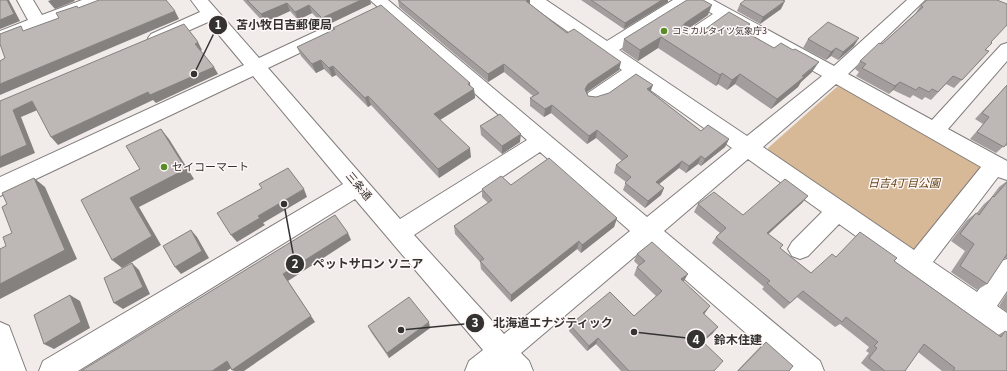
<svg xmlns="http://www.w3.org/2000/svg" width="1007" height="371" font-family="Georgia,'Noto Sans JP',serif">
  <rect width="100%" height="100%" fill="#f1ebea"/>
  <path fill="#d8b997" d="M 839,85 L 984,167 L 917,251 L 910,251 L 769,154 L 768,148 Z"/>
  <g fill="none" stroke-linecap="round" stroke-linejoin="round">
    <defs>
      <path id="minor" d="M 17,0 L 33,0 L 42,15 L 82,0 L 106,0 L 104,4 L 0,43 L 0,31 L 28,20 Z
        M 191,0 L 208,0 L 259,58 L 319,30 L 325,28 L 331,30 L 334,34 L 331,38 L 268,68 L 400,219 L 527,140 L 370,0 L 388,0 L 647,217 L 732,148 L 635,79 C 622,88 605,108 588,103 L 585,98 L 588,93 L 622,70 L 529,4 L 527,0 L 546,0 L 607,41 L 673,0 L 713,0 L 834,66 L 907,0 L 925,0 L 848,74 L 932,120 L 1001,45 L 1007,43 L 1007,61 L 948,129 L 1007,161 L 1007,180 L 998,177 L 933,262 L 977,292 L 998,262 L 1007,259 L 1007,291 L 997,306 L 1007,313 L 1007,341 L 998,337 L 839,224 L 808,256 L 800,259 L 792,256 L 788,249 L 792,242 L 822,212 L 748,159 L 664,231 L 820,361 L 824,371 L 789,371 L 647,246 L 521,353 L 529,361 L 533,371 L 465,371 L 469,361 L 483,350 L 355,199 L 78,371 L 39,371 L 43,361 L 343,184 L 253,76 L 0,196 L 0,177 L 244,65 L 208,22 L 163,42 L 157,44 L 151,42 L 148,38 L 151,34 L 200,12 ZM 693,0 L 695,4 L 713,14 L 683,34 L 680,38 L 683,42 C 698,46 713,29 725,21 L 822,76 L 747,136 L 619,50 L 691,4 ZM 836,84 L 981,167 L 914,250 L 763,147 ZM 540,152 L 630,231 L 504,334 L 414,235 Z
        M 0,322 L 9,326 L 26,371 L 0,371 Z"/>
    </defs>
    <use href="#minor" stroke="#827d7c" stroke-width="2"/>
    <use href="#minor" fill="#fff" fill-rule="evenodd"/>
  </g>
  <path fill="#a39e9d" d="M 243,0 L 370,0 L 371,4 L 325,26 L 312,13 L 298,20 L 290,11 L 264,23 Z
    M 398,0 L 530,0 L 530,4 L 567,33 L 619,70 L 587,92 L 587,93 L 588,96 L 596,97 L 651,92 L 701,131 L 729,139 L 725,147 L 701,166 L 698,164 L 686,173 L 679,168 L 659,184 L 664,188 L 661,195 L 645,208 L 623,190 L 626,182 L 614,173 L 616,165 L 622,161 L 596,138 L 587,144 L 551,113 L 544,117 L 530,106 L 530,98 L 533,96 L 504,72 L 488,82 L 399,7 Z
    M 581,0 L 668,0 L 668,2 L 624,29 Z
    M 925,0 L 997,0 L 991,42 L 986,50 L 981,60 L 954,88 L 946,84 L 931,100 L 925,97 L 922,100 L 913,95 L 910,98 L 893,90 L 889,94 L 856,76 L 859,72 L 855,69 L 860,61 L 882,44 L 915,14 L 921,5 L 924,2 Z
    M 740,4 L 781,9 L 760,24 L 737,11 Z
    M 708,15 L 685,31 L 686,33 L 692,34 L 747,32 L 812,72 L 801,82 L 798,87 L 771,109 L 735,84 L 727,90 L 718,84 L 716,86 L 658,48 L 638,61 L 622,50 L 624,39 Z
    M 333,28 L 470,83 L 470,86 L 474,89 L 475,98 L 440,120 L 471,157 L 439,178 L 371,105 L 368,107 L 336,75 L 332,77 L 324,69 L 316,73 L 301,56 L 297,47 L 334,30 Z
    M 808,39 L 854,46 L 838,60 L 831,56 L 826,60 L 803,48 Z
    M 1007,85 L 1007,146 L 1005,145 L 996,153 L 970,139 L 983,124 L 975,119 Z
    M 480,126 L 520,142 L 502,154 L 481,135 Z
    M 1007,181 L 1007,258 L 1004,258 L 987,284 L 977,290 L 951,272 L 965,251 L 951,241 L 967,220 L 976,213 L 976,214 L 984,204 L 990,199 L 999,187 Z
    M 511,185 L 617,218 L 614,227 L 581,253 L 577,249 L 511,302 L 481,269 L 480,262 L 455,234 L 454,226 L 488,203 L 482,197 L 482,189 Z
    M 808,196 L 802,203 L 768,234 L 783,245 L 780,248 L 811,273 L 836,257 L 894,261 L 998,335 L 1005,331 L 1007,371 L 942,371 L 918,352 L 905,371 L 871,371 L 861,363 L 869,353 L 866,351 L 869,347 L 840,324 L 835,327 L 797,297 L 784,309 L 762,289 L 764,287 L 712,243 L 716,237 L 720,233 L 694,212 L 698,204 L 743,215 Z
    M 637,254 L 684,281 L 683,281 L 705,313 L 704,314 L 713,333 L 703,342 L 714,371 L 621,371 L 596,344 L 587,351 L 569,331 L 570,325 L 634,316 L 656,296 L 634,275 L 637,267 L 639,266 L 634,261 Z
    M 1007,293 L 1007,312 L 999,306 Z
    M 368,326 L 430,328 L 389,358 L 371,332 Z
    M 766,342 L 789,371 L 737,371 L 759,348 Z"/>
  <path fill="#84817f" d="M 7,0 L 9,0 L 20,21 L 0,29 L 0,20 Z
    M 51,0 L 74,0 L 75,1 L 55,9 L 48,1 Z
    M 361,0 L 370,0 L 371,4 L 325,26 L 322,18 Z
    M 528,0 L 530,0 L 530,7 L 526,1 Z
    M 662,0 L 668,0 L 668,2 L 624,29 L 625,23 Z
    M 785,1 L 781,9 L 760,24 L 763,17 Z
    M 287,3 L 290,11 L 264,23 L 261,14 Z
    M 309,5 L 312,13 L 298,20 L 295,12 Z
    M 712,5 L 708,15 L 682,33 L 682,27 L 685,23 Z
    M 175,11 L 179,19 L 0,95 L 0,84 Z
    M 750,24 L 746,34 L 742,30 Z
    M 661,37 L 658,48 L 638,61 L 640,50 Z
    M 859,38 L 854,46 L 838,60 L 843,52 Z
    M 198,42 L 202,50 L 199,52 L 195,44 Z
    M 836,48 L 831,56 L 826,60 L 831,52 Z
    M 321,60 L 324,69 L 316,73 L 312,64 Z
    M 621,62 L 619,70 L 587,92 L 584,97 L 585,89 L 588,84 Z
    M 819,62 L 812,72 L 801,82 L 798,87 L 771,109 L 777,99 Z
    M 504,64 L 504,72 L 488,82 L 488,74 Z
    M 333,66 L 336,75 L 332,77 L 329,68 Z
    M 214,67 L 218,74 L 156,103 L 153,100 L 58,145 L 51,137 L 148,92 Z
    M 722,73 L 718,84 L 716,86 L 720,75 Z
    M 740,74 L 735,84 L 727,90 L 732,80 Z
    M 900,82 L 893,90 L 889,94 L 895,86 Z
    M 470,83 L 471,91 L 474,89 L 475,98 L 435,123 L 434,114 Z
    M 653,85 L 650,93 L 647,89 Z
    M 368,96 L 371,105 L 368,107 L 365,98 Z
    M 32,101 L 40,109 L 21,117 L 35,153 L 0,168 L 0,157 L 13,110 Z
    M 552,105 L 551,113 L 544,117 L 545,109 Z
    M 161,129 L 169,139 L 194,179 L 139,207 L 161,245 L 122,268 L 112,260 L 130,198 Z
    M 597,130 L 596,138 L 587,144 L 589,136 Z
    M 521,134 L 520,142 L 502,154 L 502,146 Z
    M 729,139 L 725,147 L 701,166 L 705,159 Z
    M 470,148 L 471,157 L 439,178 L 438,169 Z
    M 701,156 L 698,164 L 686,173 L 689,166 Z
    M 682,161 L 679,168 L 653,189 L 656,182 Z
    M 34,178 L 45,187 L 77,259 L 0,299 L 0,284 Z
    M 664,188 L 661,195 L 645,208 L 648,201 Z
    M 304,189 L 307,197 L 263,223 L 265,225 L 237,242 L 231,235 L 258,216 Z
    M 808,196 L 802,203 L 762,240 L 767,233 Z
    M 617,218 L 614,227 L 581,253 L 582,245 Z
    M 191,230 L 197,237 L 209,258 L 181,274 L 175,267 Z
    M 348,233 L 351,240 L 288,281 L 315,322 L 244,371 L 234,371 L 232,370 L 283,274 Z
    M 579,241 L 577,249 L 511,302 L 511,295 Z
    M 132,263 L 139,270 L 150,294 L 123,309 L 114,303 Z
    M 688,274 L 684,281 L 677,286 L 681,279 Z
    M 70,295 L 80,301 L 90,328 L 54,349 L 44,344 Z
    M 710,306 L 705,313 L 698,319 L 703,313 Z
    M 429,322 L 430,328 L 389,358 L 387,353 Z
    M 718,327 L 713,333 L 697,347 L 702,341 Z
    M 598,338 L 596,344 L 587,351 L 589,346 Z
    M 227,361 L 234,366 L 227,371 L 212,371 Z"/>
  <path fill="#bdb8b6" stroke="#84817f" d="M 0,0 L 7,0 L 14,14 L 0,20 Z
    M 99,0 L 166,0 L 175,11 L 0,84 L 0,61 L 5,58 L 0,44 L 0,34 L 21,26 L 23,31 L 59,18 L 56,13 L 77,6 L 78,8 Z
    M 247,0 L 361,0 L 322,18 L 309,5 L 295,12 L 287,3 L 261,14 Z
    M 398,0 L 528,0 L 526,1 L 567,33 L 574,29 L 621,62 L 588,84 L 585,89 L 588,96 L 596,97 L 609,93 L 636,74 L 653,85 L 647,89 L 701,131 L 708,125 L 729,139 L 705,159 L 701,156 L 689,166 L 682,161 L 656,182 L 664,188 L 648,201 L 625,183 L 631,177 L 616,165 L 628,156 L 597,130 L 589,136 L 552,105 L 545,109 L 530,98 L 539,93 L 504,64 L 488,74 Z
    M 591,0 L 662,0 L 625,23 Z
    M 687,0 L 703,0 L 712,5 L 685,23 L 682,27 L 686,33 L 692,34 L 704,30 L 729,12 L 750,24 L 742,30 L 774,48 L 781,43 L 793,50 L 795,49 L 819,62 L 802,76 L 804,77 L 777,99 L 740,74 L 732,80 L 722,73 L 720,75 L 661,37 L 640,50 L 624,39 Z
    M 745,0 L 782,0 L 785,1 L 763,17 L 740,4 Z
    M 927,0 L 997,0 L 1007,4 L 1007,25 L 991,42 L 992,43 L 985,50 L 989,51 L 962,80 L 953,76 L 938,92 L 932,89 L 929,92 L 919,87 L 916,90 L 900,82 L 895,86 L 862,68 L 866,64 L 860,61 L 879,43 L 882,44 L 923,7 L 921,5 Z
    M 381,5 L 470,83 L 468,84 L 474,89 L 434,114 L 470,148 L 438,169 L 368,96 L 365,98 L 333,66 L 329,68 L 321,60 L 312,64 L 297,47 L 335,29 L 333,28 Z
    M 828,22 L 859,38 L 843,52 L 836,48 L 831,52 L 808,39 Z
    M 184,24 L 198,42 L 195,44 L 214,67 L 150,95 L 148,92 L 51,137 L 32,101 L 13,110 L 27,145 L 0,157 L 0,101 Z
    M 1007,85 L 1007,143 L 1004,147 L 977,132 L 989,117 L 982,113 Z
    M 500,114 L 521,134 L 502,146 L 480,126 Z
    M 161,129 L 186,169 L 130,198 L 152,236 L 112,260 L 81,200 L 140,169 L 126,146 Z
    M 549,158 L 617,218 L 582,245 L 579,241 L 511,295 L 480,261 L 484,259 L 454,226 L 492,200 L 482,189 L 501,176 L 511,185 Z
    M 288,168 L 304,189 L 258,216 L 260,218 L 231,235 L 217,213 L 262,188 L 259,184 Z
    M 34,178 L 65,250 L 0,284 L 0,249 L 6,246 L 3,237 L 12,233 L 2,207 L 7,204 L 2,193 Z
    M 785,179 L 808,196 L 767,233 L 783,245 L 780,248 L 811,273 L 832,254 L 836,257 L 860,232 L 897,258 L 894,261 L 1001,337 L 1005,331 L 1007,332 L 1007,371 L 953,371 L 955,368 L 924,344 L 905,371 L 885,371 L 869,358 L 877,348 L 874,346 L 878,342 L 846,317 L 842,322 L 803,291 L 790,303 L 767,283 L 770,281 L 716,237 L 726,228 L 698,204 L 714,192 L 743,215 Z
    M 1007,182 L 1007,254 L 987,284 L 960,266 L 974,244 L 960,234 L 976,213 L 979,215 L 993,196 L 994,197 Z
    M 335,215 L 348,233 L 283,274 L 311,316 L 232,370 L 227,361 L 212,371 L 81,371 Z
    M 191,230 L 202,251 L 175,267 L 163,246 Z
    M 652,242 L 688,274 L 681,279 L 710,306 L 703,313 L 718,327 L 702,341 L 723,361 L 714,371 L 629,371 L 598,338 L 589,346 L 570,325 L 610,292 L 634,316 L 662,291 L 637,267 L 645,261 L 637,254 Z
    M 132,263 L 143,287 L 114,303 L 104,278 Z
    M 70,295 L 81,322 L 44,344 L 34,315 Z
    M 409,297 L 429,322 L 387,353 L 368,326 Z
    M 766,342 L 793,366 L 789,371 L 738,371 Z"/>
  <g fill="#588c24" stroke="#fff8f7" stroke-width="1.5">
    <circle cx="664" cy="31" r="4"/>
    <circle cx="164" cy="167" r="4"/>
  </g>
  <g text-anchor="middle" stroke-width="3" stroke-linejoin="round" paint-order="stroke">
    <g font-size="9" fill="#353332" stroke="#fff8f7" text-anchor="start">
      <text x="672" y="34">コミカルタイツ気象庁3</text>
    </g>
    <g font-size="11" fill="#353332" stroke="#fff8f7" text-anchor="start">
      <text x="172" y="171">セイコーマート</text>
    </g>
    <g font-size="11" font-style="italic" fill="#634318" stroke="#fff8f7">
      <text x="904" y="187">日吉4丁目公園</text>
    </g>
    <g font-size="11" fill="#353332" stroke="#fff8f7">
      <text transform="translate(359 186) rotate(50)" y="4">三条通</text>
    </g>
  </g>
  <path fill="none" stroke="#353332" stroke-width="1.5" d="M194 74L218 25M284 204L295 264M401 330L475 323M634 332L696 339"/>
  <g fill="#353332" stroke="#fff8f7" stroke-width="1.5">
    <circle cx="194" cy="74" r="4"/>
    <circle cx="284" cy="204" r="4"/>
    <circle cx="401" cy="330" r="4"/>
    <circle cx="634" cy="332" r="4"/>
    <circle cx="218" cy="25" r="10"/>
    <circle cx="295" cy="264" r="10"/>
    <circle cx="475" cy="323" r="10"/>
    <circle cx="696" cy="339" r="10"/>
  </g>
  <g font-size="12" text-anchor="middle" font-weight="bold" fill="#fff">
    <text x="218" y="29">1</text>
    <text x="295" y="268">2</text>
    <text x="475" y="327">3</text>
    <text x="696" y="344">4</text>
  </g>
  <g font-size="12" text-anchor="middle" font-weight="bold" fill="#353332" stroke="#fff8f7" stroke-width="3" stroke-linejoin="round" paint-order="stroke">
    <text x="284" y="29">苫小牧日吉郵便局</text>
    <text x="368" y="268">ペットサロン ソニア</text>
    <text x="553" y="327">北海道エナジティック</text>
    <text x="738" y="344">鈴木住建</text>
  </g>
</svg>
